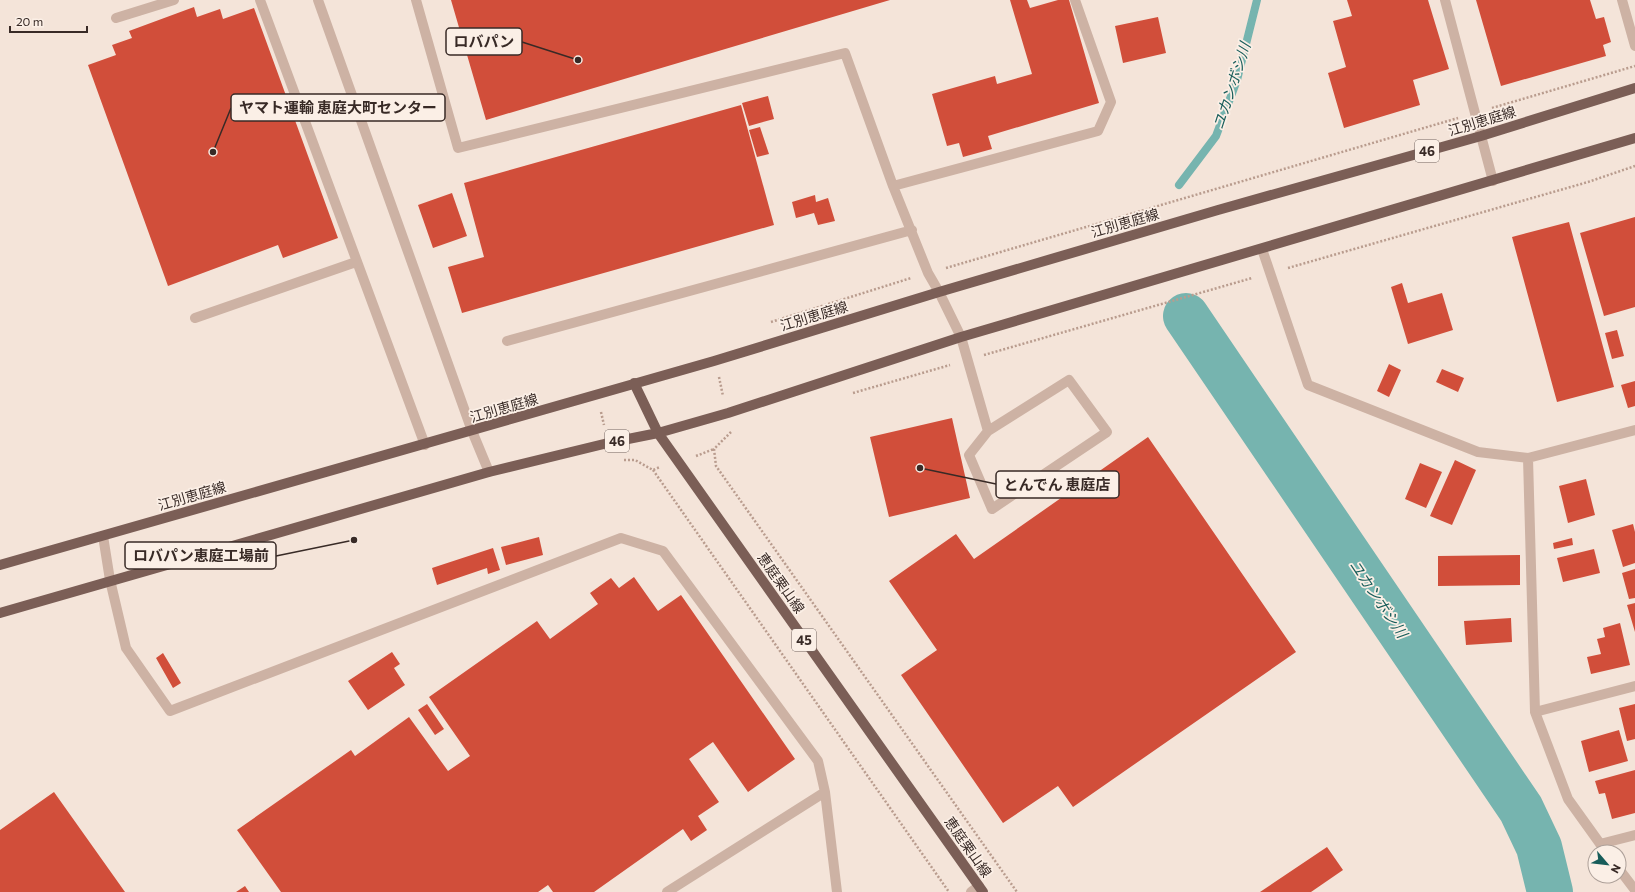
<svg xmlns="http://www.w3.org/2000/svg" width="1635" height="892" font-family="Commissioner,'Noto Sans JP',sans-serif">
  <rect width="100%" height="100%" fill="#f4e4d9"/>
  <g fill="none" stroke-linecap="round" stroke-linejoin="round">
    <path stroke="#76b4af" stroke-width="8" d="M 1179,185 L 1216,136 L 1237,80 L 1257,0"/>
    <path stroke="#76b4af" stroke-width="46" d="M 1186,316 L 1521,809 L 1539,847 L 1550,892"/>
  </g>
  <path fill="#d14e3a" d="M 451,0 L 890,0 L 486,120 Z
    M 1010,0 L 1027,0 L 1030,8 L 1058,0 L 1069,0 L 1099,103 L 988,136 L 992,149 L 963,157 L 959,143 L 947,146 L 932,94 L 995,76 L 997,84 L 1032,74 Z
    M 1347,0 L 1428,0 L 1449,69 L 1413,80 L 1420,105 L 1344,128 L 1328,73 L 1346,67 L 1333,21 L 1352,16 Z
    M 1476,0 L 1590,0 L 1596,19 L 1604,17 L 1611,42 L 1603,45 L 1606,56 L 1501,86 Z
    M 194,7 L 197,17 L 220,9 L 223,19 L 254,8 L 338,238 L 283,258 L 278,245 L 168,286 L 88,65 L 116,55 L 112,45 L 132,38 L 129,31 Z
    M 1158,17 L 1166,53 L 1123,63 L 1115,26 Z
    M 768,96 L 774,119 L 749,126 L 742,103 Z
    M 741,105 L 774,225 L 462,313 L 448,267 L 484,257 L 464,183 Z
    M 760,127 L 769,154 L 757,157 L 749,130 Z
    M 452,193 L 467,236 L 433,248 L 418,205 Z
    M 815,195 L 816,202 L 828,198 L 835,221 L 818,225 L 814,213 L 796,218 L 792,202 Z
    M 1635,217 L 1635,307 L 1604,316 L 1580,233 Z
    M 1569,222 L 1614,387 L 1557,402 L 1512,237 Z
    M 1402,283 L 1408,303 L 1442,293 L 1453,330 L 1408,344 L 1391,287 Z
    M 1617,330 L 1624,356 L 1612,359 L 1605,333 Z
    M 1389,364 L 1401,370 L 1389,397 L 1377,391 Z
    M 1442,369 L 1464,378 L 1458,392 L 1436,382 Z
    M 1635,381 L 1635,406 L 1628,408 L 1621,385 Z
    M 952,418 L 970,498 L 889,517 L 870,437 Z
    M 1148,437 L 1296,652 L 1073,807 L 1058,786 L 1003,823 L 901,675 L 937,650 L 889,581 L 956,534 L 974,559 Z
    M 1455,460 L 1476,470 L 1452,525 L 1430,516 Z
    M 1420,463 L 1442,472 L 1426,508 L 1405,499 Z
    M 1586,479 L 1595,515 L 1568,523 L 1559,486 Z
    M 1633,524 L 1635,532 L 1635,563 L 1623,567 L 1612,530 Z
    M 539,537 L 543,555 L 506,565 L 501,547 Z
    M 1572,538 L 1573,545 L 1554,549 L 1553,543 Z
    M 493,548 L 500,570 L 488,574 L 487,568 L 437,585 L 432,568 Z
    M 1594,549 L 1600,573 L 1563,582 L 1557,558 Z
    M 1520,555 L 1520,585 L 1438,586 L 1438,556 Z
    M 1635,569 L 1635,598 L 1629,599 L 1622,573 Z
    M 634,577 L 658,611 L 681,595 L 795,759 L 748,792 L 713,742 L 689,759 L 719,802 L 698,816 L 707,830 L 691,841 L 683,829 L 594,892 L 553,892 L 548,885 L 538,892 L 281,892 L 237,830 L 351,750 L 355,756 L 409,717 L 448,771 L 470,756 L 429,697 L 537,621 L 550,639 L 598,604 L 590,593 L 611,578 L 619,588 Z
    M 1635,603 L 1635,632 L 1627,605 Z
    M 1511,618 L 1512,642 L 1466,645 L 1464,621 Z
    M 1620,623 L 1630,665 L 1591,674 L 1587,657 L 1601,654 L 1597,639 L 1605,637 L 1603,628 Z
    M 392,652 L 400,664 L 394,668 L 405,685 L 368,710 L 348,681 Z
    M 163,653 L 181,683 L 173,688 L 156,658 Z
    M 427,704 L 444,729 L 435,735 L 418,710 Z
    M 1635,704 L 1635,739 L 1627,741 L 1619,708 Z
    M 1619,730 L 1628,761 L 1589,772 L 1581,741 Z
    M 1635,770 L 1635,813 L 1612,819 L 1605,793 L 1599,794 L 1595,781 Z
    M 54,792 L 125,892 L 0,892 L 0,830 Z
    M 1327,847 L 1343,870 L 1311,892 L 1260,892 Z
    M 245,886 L 249,892 L 236,892 Z"/>
  <g fill="none" stroke-linecap="round" stroke-linejoin="round">
    <path stroke="#b99c8e" stroke-width="2.5" stroke-dasharray="2 2" stroke-linecap="butt" d="M 1492,108 L 1635,66
      M 946,268 L 1458,118
      M 1288,268 L 1588,182 L 1635,166
      M 771,322 L 911,278
      M 984,355 L 1252,278
      M 719,377 L 723,396
      M 853,393 L 950,365
      M 601,412 L 604,425
      M 731,432 L 714,449 L 716,466 L 1017,892
      M 696,456 L 714,449
      M 624,460 L 635,460 L 653,470 L 660,467
      M 653,470 L 949,892"/>
    <path stroke="#cdb2a4" stroke-width="10" d="M 260,0 L 425,445
      M 416,0 L 458,148 L 845,53 L 893,186 L 1098,131 L 1111,102 L 1075,0
      M 1445,0 L 1493,181
      M 116,18 L 174,0
      M 893,186 L 928,273 L 939,292 L 961,337 L 988,431
      M 195,318 L 356,262
      M 507,341 L 912,230
      M 1069,380 L 1107,432 L 992,509 L 969,455 L 988,431 Z
      M 110,580 L 126,648 L 170,711 L 621,538 L 663,551 L 818,761 L 825,792 L 837,892
      M 667,892 L 825,792
      M 971,892 L 979,886"/>
    <path stroke="#cdb2a4" stroke-width="10" d="M 318,0 L 472,431 L 489,472
      M 1622,0 L 1635,46
      M 1262,249 L 1308,385 L 1478,452 L 1528,458 L 1635,430
      M 1528,458 L 1535,712 L 1568,799 L 1606,852
      M 103,536 L 110,580
      M 1535,712 L 1635,686
      M 1600,844 L 1635,835
      M 1619,869 L 1635,890"/>
    <path stroke="#7b5e56" stroke-width="10" d="M 634,383 L 658,433 L 983,892
      M 0,565 L 714,361 L 939,292 L 1218,210 L 1481,136 L 1635,88
      M 0,613 L 489,472 L 608,443 L 658,433 L 728,413 L 961,337 L 1635,138"/>
  </g>
  <g text-anchor="middle" stroke-width="3.5" stroke-linejoin="round" paint-order="stroke">
    <g fill="#fbefe6" stroke="#726560" stroke-width="1">
      <rect x="1415" y="140" width="24" height="22" rx="3"/>
      <rect x="605" y="430" width="24" height="22" rx="3"/>
      <rect x="792" y="629" width="24" height="22" rx="3"/>
    </g>
    <g font-size="13" font-weight="bold" fill="#382a26">
      <text x="1427" y="156">46</text>
      <text x="617" y="446">46</text>
      <text x="804" y="645">45</text>
    </g>
    <g font-size="14" fill="#382a26" stroke="#fbefe6">
      <text transform="translate(1482 121) rotate(-17)" y="5">江別恵庭線</text>
      <text transform="translate(1125 223) rotate(-16)" y="5">江別恵庭線</text>
      <text transform="translate(814 316) rotate(-17)" y="5">江別恵庭線</text>
      <text transform="translate(504 408) rotate(-16)" y="5">江別恵庭線</text>
      <text transform="translate(192 496) rotate(-16)" y="5">江別恵庭線</text>
      <text transform="translate(781 583) rotate(55)" y="5">恵庭栗山線</text>
      <text transform="translate(968 847) rotate(55)" y="5">恵庭栗山線</text>
    </g>
    <g font-size="15" font-style="italic" fill="#185d5a" stroke="#fbefe6">
      <text transform="translate(1232 86) rotate(-72)" y="5">ユカンボシ川</text>
      <text transform="translate(1378 599) rotate(56)" y="5">ユカンボシ川</text>
    </g>
  </g>
  <path fill="none" stroke="#382a26" stroke-width="1.5" d="M578 60L522 42M213 152L231 108M920 468L996 484M354 540L276 556"/>
  <g fill="#382a26" stroke="#fbefe6" stroke-width="1.5">
    <circle cx="578" cy="60" r="4"/>
    <circle cx="213" cy="152" r="4"/>
    <circle cx="920" cy="468" r="4"/>
    <circle cx="354" cy="540" r="4"/>
  </g>
  <g fill="#fbefe6" stroke="#382a26" stroke-width="1.5">
    <rect x="446" y="28" width="76" height="27" rx="4"/>
    <rect x="231" y="94" width="214" height="27" rx="4"/>
    <rect x="996" y="471" width="123" height="27" rx="4"/>
    <rect x="125" y="542" width="151" height="27" rx="4"/>
  </g>
  <g font-size="15" text-anchor="middle" font-weight="bold" fill="#382a26">
    <text x="484" y="47">ロバパン</text>
    <text x="338" y="113">ヤマト運輸 恵庭大町センター</text>
    <text x="1057" y="490">とんでん 恵庭店</text>
    <text x="201" y="561">ロバパン恵庭工場前</text>
  </g>
  <g transform="translate(1607 864) rotate(118)"><circle r="19" fill="#fbefe6" stroke="#ada099"/>
  <path d="M0-3L7 15L0 10L-7 15Z" fill="#185d5a"/>
  <text y="-6" font-size="11" font-weight="bold" text-anchor="middle" fill="#382a26">N</text>
  </g>
  <path d="M10 26v6h77v-6" fill="none" stroke="#382a26" stroke-width="2"/>
  <text x="16" y="26" font-size="12" fill="#382a26" stroke="#fbefe6" stroke-width="3" paint-order="stroke">20 m</text>
</svg>
